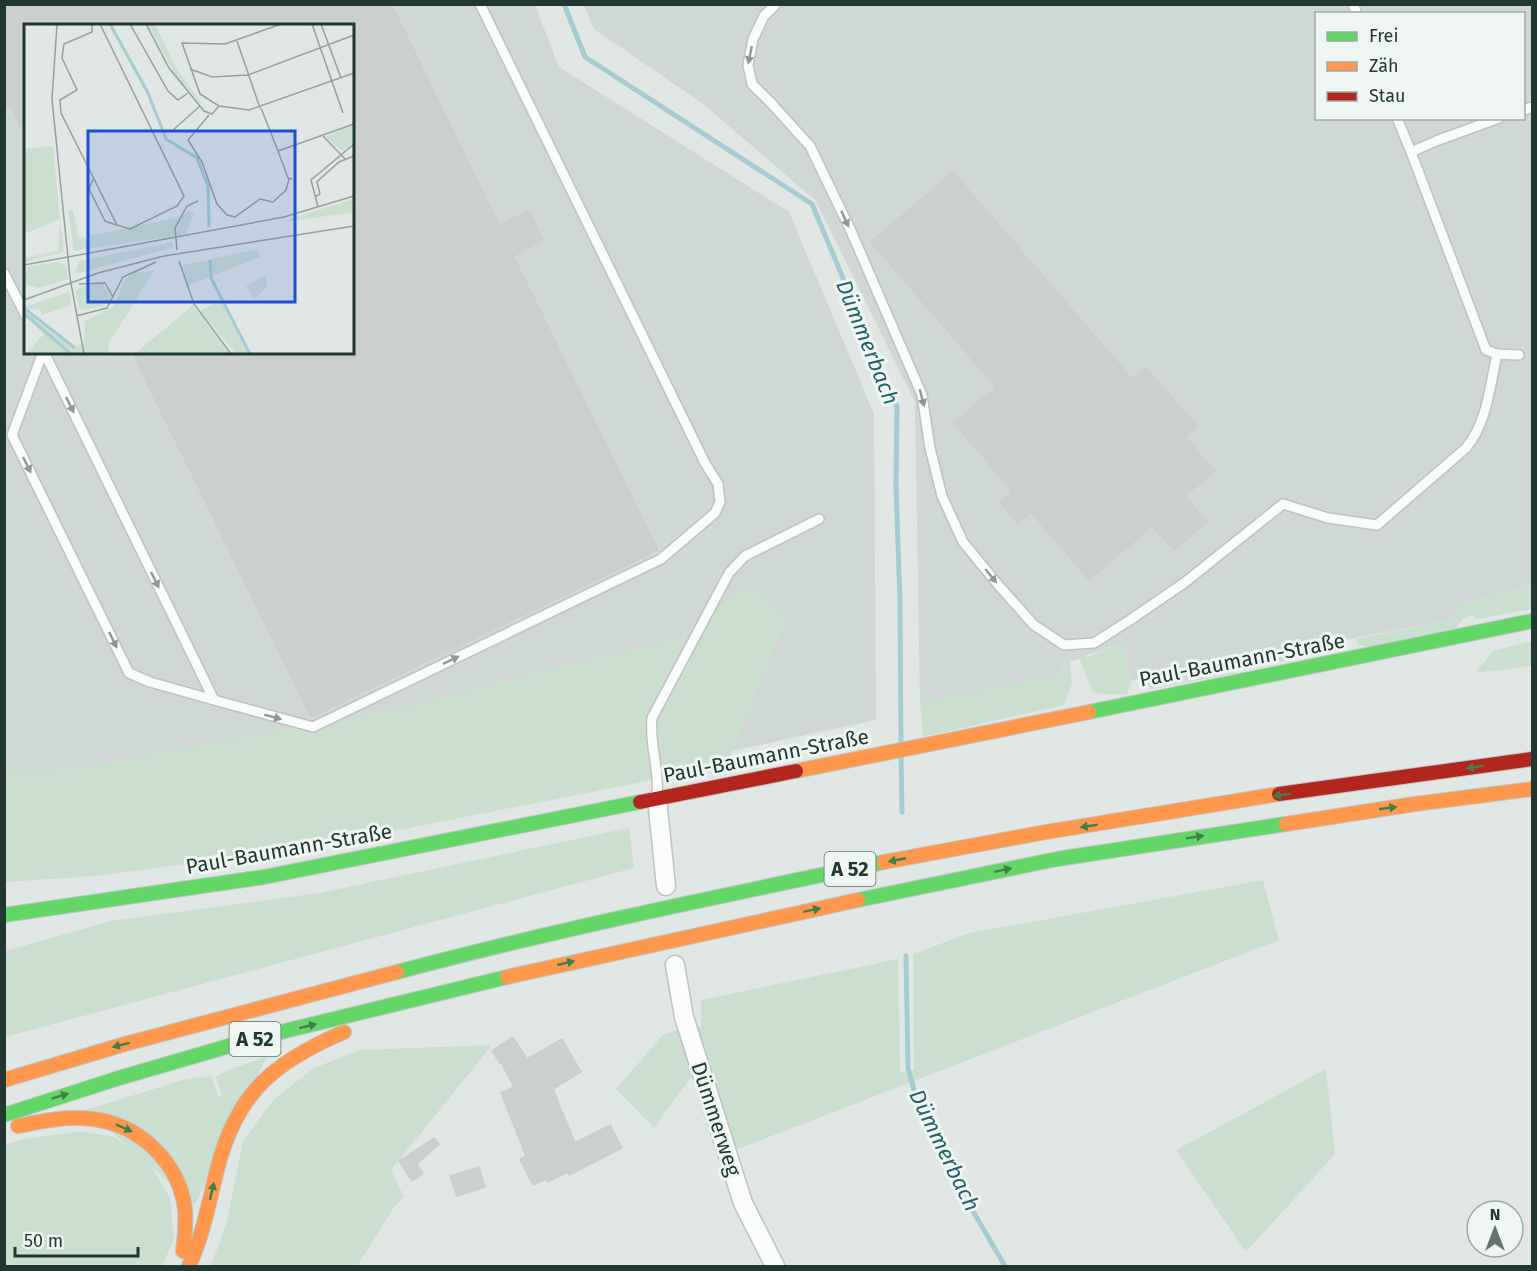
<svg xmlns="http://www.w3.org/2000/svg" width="1537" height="1271" font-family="'Fira Sans',sans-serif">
  <rect width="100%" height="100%" fill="#e1e7e4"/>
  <path fill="#cfd8d4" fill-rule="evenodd" d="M 5,5 L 535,5 L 559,67 L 789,212 L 874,414 L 876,720 L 361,830 L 5,876 ZM 26,26 L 352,26 L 352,352 L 26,352 Z
    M 584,5 L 1532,5 L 1532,585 L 1456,605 L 1454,619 L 1131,681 L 1124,642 L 1061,665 L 1062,674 L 920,704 L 915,402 L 816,201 L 702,103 L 594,29 ZM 1316,14 L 1524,14 L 1524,118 L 1316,118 Z"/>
  <path fill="#cbdfd1" d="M 750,584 L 787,617 L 727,765 L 309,848 L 96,876 L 5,882 L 4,772 L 73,769 L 417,705 L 524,675 L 678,638 Z
    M 1532,585 L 1532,609 L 1478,619 L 1471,615 L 1462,619 L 1457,628 L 1367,647 L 1357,644 L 1356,639 L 1454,619 L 1456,605 Z
    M 1532,641 L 1532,666 L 1475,673 L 1493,651 Z
    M 1124,642 L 1131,681 L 1127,694 L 1099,694 L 1092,691 L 1079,657 L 1085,655 L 1087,657 Z
    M 1330,644 L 1332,650 L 1243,671 L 1242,660 Z
    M 1070,661 L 1072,683 L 1064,705 L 923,737 L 920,702 L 1062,674 L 1061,665 Z
    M 1233,662 L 1235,673 L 1151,689 L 1144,679 Z
    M 629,828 L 634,868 L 5,1037 L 5,951 L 111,921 L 319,893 Z
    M 1263,880 L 1279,940 L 738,1149 L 732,1141 L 696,1028 L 701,1026 L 701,1000 L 898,959 L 900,1072 L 914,1070 L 913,954 L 970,933 Z
    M 677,1030 L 681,1032 L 694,1073 L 654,1128 L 616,1089 L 663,1035 Z
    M 492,1045 L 391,1170 L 404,1197 L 395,1206 L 357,1266 L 211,1266 L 227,1221 L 243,1141 L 274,1099 L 314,1068 L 360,1050 Z
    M 267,1056 L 195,1205 L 86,1110 L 186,1079 L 211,1076 L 218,1096 L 222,1095 L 216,1077 C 222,1071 256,1061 267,1056 Z
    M 1326,1069 L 1335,1154 L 1246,1252 L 1176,1150 Z
    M 81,1131 L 114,1137 L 148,1161 L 170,1198 L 174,1239 L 162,1266 L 5,1266 L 4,1145 L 24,1139 Z"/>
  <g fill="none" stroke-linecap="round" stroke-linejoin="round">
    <path stroke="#a5ccd2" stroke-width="5" d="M 564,4 L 585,57 L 812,204 L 897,407 L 896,486 L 900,602 L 901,742
      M 901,757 L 902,812
      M 906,956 L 908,1068 L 915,1094 L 950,1172 L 1005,1266"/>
  </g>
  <path fill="#cbd0ce" stroke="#cacfcd" stroke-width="1.5" d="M 4,4 L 391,4 L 499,225 L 529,211 L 543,240 L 513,256 L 658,550 L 311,717 L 132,352 L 352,352 L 352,26 L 26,26 L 26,136 L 11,106 L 4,109 Z
    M 953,172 L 1132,379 L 1146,367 L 1197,427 L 1185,437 L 1215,471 L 1185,496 L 1207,522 L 1174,550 L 1152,526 L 1089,580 L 1031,512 L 1018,523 L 1000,502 L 1012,491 L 954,423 L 996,387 L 871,242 Z
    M 513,1037 L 527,1059 L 562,1039 L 581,1072 L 553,1089 L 575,1143 L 610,1125 L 622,1148 L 569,1175 L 567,1172 L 548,1182 L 546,1179 L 533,1185 L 520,1159 L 526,1156 L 501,1093 L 514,1087 L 501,1062 L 500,1063 L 492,1051 Z
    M 434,1138 L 439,1144 L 417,1164 L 423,1174 L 412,1181 L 399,1161 Z
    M 479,1167 L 485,1187 L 457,1196 L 450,1176 Z"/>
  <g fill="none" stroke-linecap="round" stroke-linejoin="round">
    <defs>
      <path id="lane" d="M 776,4 L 764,16 L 753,39 L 748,65 L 752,84 L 771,103 L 810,146 L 851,231 L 922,395 L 930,448 L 942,496 L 963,542 L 1000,587 L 1034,625 L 1064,645 L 1094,643 L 1130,620 L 1184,583 L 1283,504 L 1328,518 L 1377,525 L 1466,448 C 1487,423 1490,386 1497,354
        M 1353,4 L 1357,14
        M 1524,110 L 1532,107
        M 1397,118 L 1411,152
        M 1499,118 L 1436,141 L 1411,152 L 1486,350 L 1497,354 L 1519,355
        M 4,273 L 26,316
        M 43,352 L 12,435 L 129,673 L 150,682 L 214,700
        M 44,352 L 214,700 L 313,727 L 661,559 L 715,513 L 720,502 L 718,484 L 705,463 L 480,4
        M 657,796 C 660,770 649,744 652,718 L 729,573 L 745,556 L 819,519"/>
      <path id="street" d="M 657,799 L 666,886
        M 675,965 L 684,1017 L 743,1203 L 775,1266"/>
      <path id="fast" d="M 1089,712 L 1532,621
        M 858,900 L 1057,859 L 1286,824
        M 4,915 L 264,877 L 640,802
        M 397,972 C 558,929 721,896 884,862
        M 4,1115 L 119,1078 L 260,1037 L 507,977"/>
      <path id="slow" d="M 796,771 L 1089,712
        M 1286,824 L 1415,804 L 1532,789
        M 884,862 L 1046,832 L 1279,794
        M 507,977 L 858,900
        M 4,1080 L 125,1044 L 397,972
        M 18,1126 C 42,1121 67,1116 92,1119 C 139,1124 179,1162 185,1209 C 186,1224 185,1237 183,1251
        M 189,1266 C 203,1235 209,1202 217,1170 C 236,1093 274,1062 344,1032"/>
      <path id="jam" d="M 1279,794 L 1532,759
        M 640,802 L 796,771"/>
    </defs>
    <use href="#lane" stroke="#bec3c1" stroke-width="12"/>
    <use href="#street" stroke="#bec3c1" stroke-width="21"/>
    <use href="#fast" stroke="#bec4c1" stroke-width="16"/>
    <use href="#slow" stroke="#bec4c1" stroke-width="16"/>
    <use href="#jam" stroke="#bec4c1" stroke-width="16"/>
    <use href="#lane" stroke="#fafbfb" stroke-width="9"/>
    <use href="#street" stroke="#fafbfb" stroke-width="18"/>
    <use href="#fast" stroke="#63d668" stroke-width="14"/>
    <use href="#slow" stroke="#ff974d" stroke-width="14"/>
    <use href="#jam" stroke="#b3261e" stroke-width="14"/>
  </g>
  <defs><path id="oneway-solid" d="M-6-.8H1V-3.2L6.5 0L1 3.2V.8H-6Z" transform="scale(1.5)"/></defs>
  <g fill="#8e9996">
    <use href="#oneway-solid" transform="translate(750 55) rotate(102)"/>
    <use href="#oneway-solid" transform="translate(845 219) rotate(65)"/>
    <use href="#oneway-solid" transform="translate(922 398) rotate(75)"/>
    <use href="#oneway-solid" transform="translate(70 405) rotate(64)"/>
    <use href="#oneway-solid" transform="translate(27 465) rotate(64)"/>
    <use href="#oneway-solid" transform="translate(991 576) rotate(51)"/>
    <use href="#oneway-solid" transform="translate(155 580) rotate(64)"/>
    <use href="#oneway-solid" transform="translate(113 640) rotate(64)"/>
    <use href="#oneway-solid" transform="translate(451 660) rotate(-26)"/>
    <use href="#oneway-solid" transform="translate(273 717) rotate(15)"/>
  </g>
  <g fill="#3f7f4a">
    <use href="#oneway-solid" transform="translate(1475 767) rotate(172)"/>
    <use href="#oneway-solid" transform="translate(1282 795) rotate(171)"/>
    <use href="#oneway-solid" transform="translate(1388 808) rotate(-8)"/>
    <use href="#oneway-solid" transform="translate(1089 826) rotate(171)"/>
    <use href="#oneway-solid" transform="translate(1195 837) rotate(-9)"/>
    <use href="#oneway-solid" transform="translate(897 860) rotate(169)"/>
    <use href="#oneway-solid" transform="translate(1003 870) rotate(-12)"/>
    <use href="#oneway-solid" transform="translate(812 910) rotate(-12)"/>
    <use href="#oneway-solid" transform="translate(566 963) rotate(-13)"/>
    <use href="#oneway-solid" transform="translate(308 1026) rotate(-14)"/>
    <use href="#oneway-solid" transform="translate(121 1045) rotate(166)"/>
    <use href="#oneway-solid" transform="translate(60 1096) rotate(-17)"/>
    <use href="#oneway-solid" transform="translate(124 1128) rotate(24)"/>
    <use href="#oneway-solid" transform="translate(212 1191) rotate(-77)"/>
  </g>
  <g text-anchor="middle" stroke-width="6" stroke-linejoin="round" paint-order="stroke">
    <g fill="#eff6f2" stroke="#5f706b" stroke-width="1.5">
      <rect x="824.5" y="852" width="51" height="34" rx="4.5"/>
      <rect x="229.5" y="1022" width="51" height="34" rx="4.5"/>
    </g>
    <g font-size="20" font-weight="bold" fill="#213731">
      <text x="850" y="876">A 52</text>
      <text x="255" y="1046">A 52</text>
    </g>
    <g font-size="21" fill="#213731" stroke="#eff6f2">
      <text transform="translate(1242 660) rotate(-11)" y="7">Paul-Baumann-Straße</text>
      <text transform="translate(766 756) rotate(-11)" y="7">Paul-Baumann-Straße</text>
      <text transform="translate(289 849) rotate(-10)" y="7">Paul-Baumann-Straße</text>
      <text transform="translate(716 1119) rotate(72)" y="7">Dümmerweg</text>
    </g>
    <g font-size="22" font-style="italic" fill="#22616d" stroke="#eff6f2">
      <text transform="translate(868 342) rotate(68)" y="8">Dümmerbach</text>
      <text transform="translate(945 1150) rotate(64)" y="8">Dümmerbach</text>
    </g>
  </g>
  <g transform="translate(24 24)">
    <rect width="330" height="330" fill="#e1e7e4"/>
    <path d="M 123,0 L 131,0 L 151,42 L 183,87 L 152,52 ZM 330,101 L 330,119 L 319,127 L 301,113 ZM 29,122 L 36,195 L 0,210 L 0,125 ZM 330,175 L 330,188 L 262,198 L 265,195 ZM 44,186 L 49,186 L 55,214 L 155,193 L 165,186 L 170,190 L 162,210 L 50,227 ZM 36,197 L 40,228 L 0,238 L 0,234 L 34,227 ZM 148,218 L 149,224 L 51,250 L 55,237 ZM 234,225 L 236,233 L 163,262 L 158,241 L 185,236 L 185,251 L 187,235 ZM 35,238 L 42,242 L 44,255 L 16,264 L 0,260 L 3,243 ZM 130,247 L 85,319 L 84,330 L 2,330 L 20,310 L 0,292 L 1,283 L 45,268 L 47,281 L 39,284 L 18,291 L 16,286 L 1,284 L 52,323 L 60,318 L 61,297 L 90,282 L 101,255 L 112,248 ZM 242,251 L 243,262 L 231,275 L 222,262 ZM 67,260 L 79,260 L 87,274 L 80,282 L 56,286 L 51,266 ZM 198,275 L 213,307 L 227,330 L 213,330 L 175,287 ZM 169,281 L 205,330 L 112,330 L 113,328 Z" fill="#cbdfd1"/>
    <path fill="none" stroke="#a5ccd2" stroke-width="3" d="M 86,0 L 124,69 L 142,115 L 173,134 L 184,162 L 185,203M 186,236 L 187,254 L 226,330M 0,284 L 51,324M 0,289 L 47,330"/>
    <path fill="none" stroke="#94a19c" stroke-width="1.5" d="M 33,0 L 28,75 L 46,254 L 60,330M 68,0 L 68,8 L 40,20 L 38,34 L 53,66 L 36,76 L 37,89 L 93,201 L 106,205 L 153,182 L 160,172 L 76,0M 106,0 L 144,67 L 154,76 L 164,69M 122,0 L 145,44 L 180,87 L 188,90 L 195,82M 257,0 L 201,20 L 158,19 L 176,70 L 195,82 L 225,86 L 330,49M 288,0 L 319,89M 297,0 L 317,54M 213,17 L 236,84M 166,45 L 188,53 L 224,51 L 330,11M 237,84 L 254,127M 185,91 L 164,116 L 178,138 L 193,180 L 203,191 L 211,193 L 236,175 L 249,178 L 262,166 L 265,155M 149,106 L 176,82M 299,112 L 321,135M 69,155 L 65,165 L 81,197 L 92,201M 268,155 L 264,154 L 254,127 L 330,100M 291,173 L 296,170 L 293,158 L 297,154 L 315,138 L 330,132M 294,183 L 287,156 L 330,120M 153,226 L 151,204 L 163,182 L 174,177M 44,233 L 260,193 L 330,172M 155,237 L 170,280 L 207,330M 0,241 L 44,233M 55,260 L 81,259 L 89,273M 0,276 L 74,249 L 140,232 L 330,202M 52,292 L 83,284 L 99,253 L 132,238"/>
    <path fill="#1d4ed8" fill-opacity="0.15" stroke="#1d4ed8" stroke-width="3" d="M 64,107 L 271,107 L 271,278 L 64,278 Z"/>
    <rect width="330" height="330" fill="none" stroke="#213731" stroke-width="3"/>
  </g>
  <rect width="1537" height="1271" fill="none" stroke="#213731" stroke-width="12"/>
  <rect x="1315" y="12" width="210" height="108" fill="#eff6f2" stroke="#9daaa5" stroke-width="1.5"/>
  <rect x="1327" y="32" width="30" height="9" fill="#63d668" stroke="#9daaa5" stroke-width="1.5"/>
  <text x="1369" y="42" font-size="18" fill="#213731">Frei</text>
  <rect x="1327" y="62" width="30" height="9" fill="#ff974d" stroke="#9daaa5" stroke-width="1.5"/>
  <text x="1369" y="72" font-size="18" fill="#213731">Zäh</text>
  <rect x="1327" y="92" width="30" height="9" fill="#b3261e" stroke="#9daaa5" stroke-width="1.5"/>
  <text x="1369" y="102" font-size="18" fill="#213731">Stau</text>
  <g transform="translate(1495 1229)"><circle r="28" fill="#eff6f2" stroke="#9daaa5" stroke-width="1.5"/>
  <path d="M0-4.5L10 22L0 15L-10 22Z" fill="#647570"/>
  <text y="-9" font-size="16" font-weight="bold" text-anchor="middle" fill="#213731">N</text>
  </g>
  <path d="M15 1247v9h123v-9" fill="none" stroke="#213731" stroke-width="3"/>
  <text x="24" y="1247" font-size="18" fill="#213731" stroke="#eff6f2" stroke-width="4.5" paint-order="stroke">50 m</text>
</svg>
